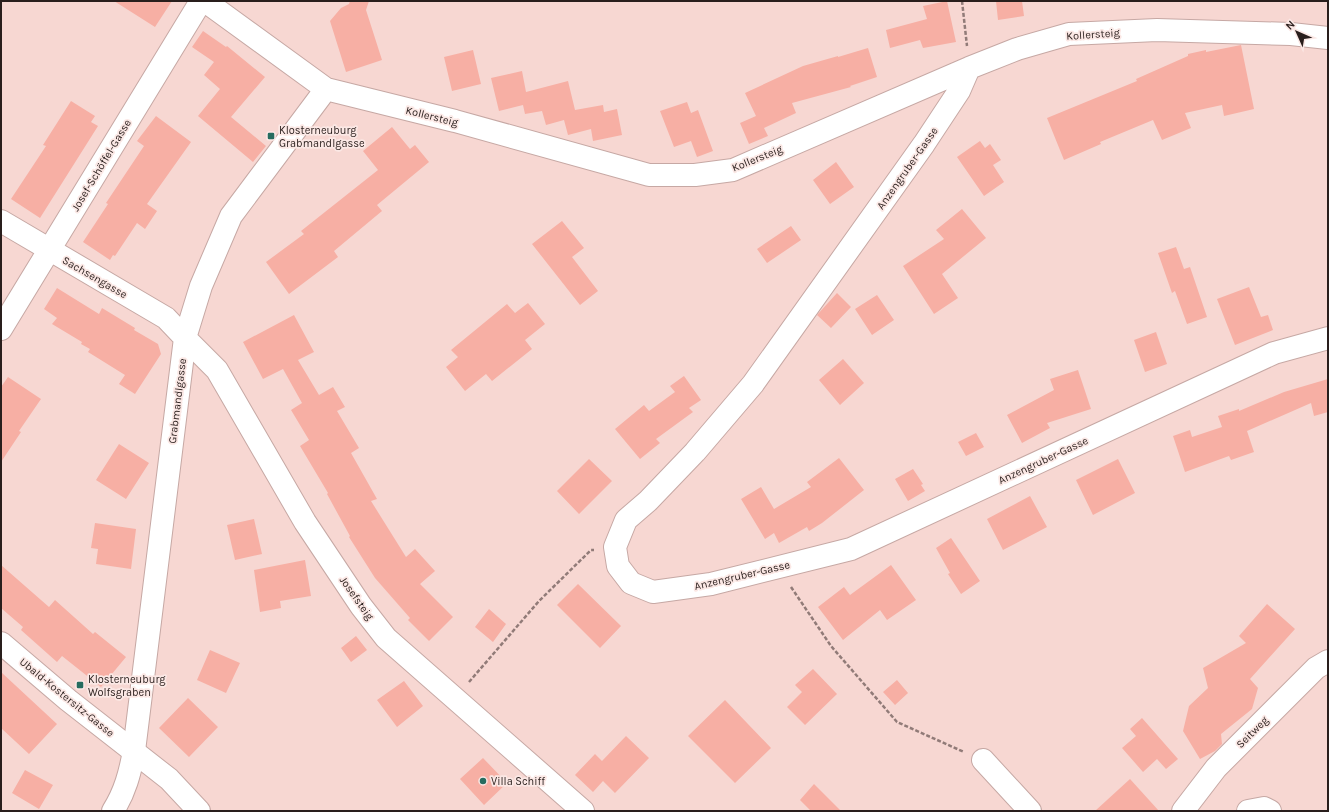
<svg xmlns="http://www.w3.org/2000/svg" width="1329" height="812" font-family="Karla,sans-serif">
  <rect width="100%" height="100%" fill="#f7d7d2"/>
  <path fill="#f7afa4" d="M 114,1 L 172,1 L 155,27 Z
    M 350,1 L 369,1 L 366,10 L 382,60 L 346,72 L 330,21 L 341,8 L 349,4 Z
    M 947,1 L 956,42 L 923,48 L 920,40 L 890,48 L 886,30 L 927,19 L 923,6 Z
    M 996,1 L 1022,1 L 1024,16 L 998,20 Z
    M 203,31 L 226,47 L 227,46 L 265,77 L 231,117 L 266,146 L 253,162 L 198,116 L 220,89 L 204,75 L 214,62 L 192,47 Z
    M 1241,45 L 1254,109 L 1224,116 L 1222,105 L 1185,113 L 1191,128 L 1162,140 L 1153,120 L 1100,142 L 1101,144 L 1064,160 L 1047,118 L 1137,81 L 1136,79 L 1188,56 L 1188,54 L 1206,50 L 1206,52 Z
    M 868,48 L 877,77 L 850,86 L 851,87 L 792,103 L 796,113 L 764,128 L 768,136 L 749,144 L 740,123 L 756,116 L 745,93 L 803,66 L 838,56 L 838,57 Z
    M 473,50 L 481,84 L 452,91 L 444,57 Z
    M 522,71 L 526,92 L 568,81 L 575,110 L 603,105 L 604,112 L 617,109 L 622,135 L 593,141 L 591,129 L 568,135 L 564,120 L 546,125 L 542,111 L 525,114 L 523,105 L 499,111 L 491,78 Z
    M 71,101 L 95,116 L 91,122 L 98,126 L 40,218 L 11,199 L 46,146 L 43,145 Z
    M 687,102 L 691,113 L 698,110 L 713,151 L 697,157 L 691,141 L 674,147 L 660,111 Z
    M 156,116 L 191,142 L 147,204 L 157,211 L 145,229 L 137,223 L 115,256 L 113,255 L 110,260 L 83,242 L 108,204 L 106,203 L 144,146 L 137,141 Z
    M 392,127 L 410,149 L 415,145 L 429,162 L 377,205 L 382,211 L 334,251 L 338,257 L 289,294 L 266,262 L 304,234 L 301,231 L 378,170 L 363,151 Z
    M 980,141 L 985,148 L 990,144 L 1001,160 L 993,165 L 1004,182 L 984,196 L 957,157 Z
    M 836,162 L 854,187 L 830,204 L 813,180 Z
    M 962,209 L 986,238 L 942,274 L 958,298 L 934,314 L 903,266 L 944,239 L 936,230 Z
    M 562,221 L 584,248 L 572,257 L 598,291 L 580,305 L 532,244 Z
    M 791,226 L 801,240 L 767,263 L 757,249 Z
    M 1176,247 L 1184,269 L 1190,267 L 1207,317 L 1187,324 L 1175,291 L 1172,293 L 1158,253 Z
    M 1249,287 L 1261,317 L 1268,315 L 1273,330 L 1235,345 L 1217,299 Z
    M 57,288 L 99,314 L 102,308 L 135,328 L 134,330 L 158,344 L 161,354 L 135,394 L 119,384 L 125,375 L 88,352 L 90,349 L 81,344 L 82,342 L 52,324 L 57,318 L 44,309 Z
    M 837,293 L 851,307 L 831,328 L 817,315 Z
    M 877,295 L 894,320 L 872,335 L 855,309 Z
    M 528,303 L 545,324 L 525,340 L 532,349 L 492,381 L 486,374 L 465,391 L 446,367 L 458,357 L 451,350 L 507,304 L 515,313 Z
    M 294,315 L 314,352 L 298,360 L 319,395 L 333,387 L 345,407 L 337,411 L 359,448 L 351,453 L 377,499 L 371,501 L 406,557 L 415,549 L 435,571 L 420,584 L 453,617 L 429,641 L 408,620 L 410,618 L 375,578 L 349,537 L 350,536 L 327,494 L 328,493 L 300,446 L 309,440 L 291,410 L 302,403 L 283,369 L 263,379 L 243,342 Z
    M 1156,332 L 1167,364 L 1145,372 L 1134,340 Z
    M 843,359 L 864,383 L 840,405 L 819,380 Z
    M 1078,370 L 1091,409 L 1047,423 L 1050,428 L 1022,443 L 1007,415 L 1054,390 L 1050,379 Z
    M 684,376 L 701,400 L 689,408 L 693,412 L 656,439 L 660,443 L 640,459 L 615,429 L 644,405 L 649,411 L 675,392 L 670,386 Z
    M 8,377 L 41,399 L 19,431 L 21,432 L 1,462 L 1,387 Z
    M 1328,379 L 1328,412 L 1314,416 L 1311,403 L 1247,431 L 1254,452 L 1231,460 L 1229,456 L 1185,472 L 1173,436 L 1190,430 L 1192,437 L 1222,427 L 1218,416 L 1239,409 L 1239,411 L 1284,392 Z
    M 976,433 L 984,447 L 966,456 L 958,442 Z
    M 119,444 L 149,463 L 126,499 L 96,480 Z
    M 839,458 L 864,490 L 822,523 L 809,531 L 807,527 L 779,543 L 774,533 L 765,539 L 741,499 L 761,487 L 774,509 L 811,487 L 807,482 Z
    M 589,459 L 612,481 L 579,514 L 557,491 Z
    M 1118,459 L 1135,493 L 1093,515 L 1076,480 Z
    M 913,469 L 923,484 L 921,485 L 925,491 L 908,501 L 895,479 Z
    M 1030,496 L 1047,527 L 1003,550 L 987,519 Z
    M 254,519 L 262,554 L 235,560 L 227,525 Z
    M 95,523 L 136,529 L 131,569 L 96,564 L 98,549 L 91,548 Z
    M 951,538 L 980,581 L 961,594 L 948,574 L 950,573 L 936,548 Z
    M 305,560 L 311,596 L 280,601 L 281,608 L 260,612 L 254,570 Z
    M 1,565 L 49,607 L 55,600 L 93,634 L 95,632 L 126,657 L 101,687 L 62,656 L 57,662 L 21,630 L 23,627 L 1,608 Z
    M 891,565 L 916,600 L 887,620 L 880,610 L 843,640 L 818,607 L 844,587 L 850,595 Z
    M 578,584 L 621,626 L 600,648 L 557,605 Z
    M 1267,604 L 1295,629 L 1250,679 L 1258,688 L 1252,709 L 1221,734 L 1222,744 L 1215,751 L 1200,759 L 1183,731 L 1189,706 L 1208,688 L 1203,668 L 1246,643 L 1239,636 Z
    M 489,609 L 506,624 L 493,642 L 475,627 Z
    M 356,636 L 367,650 L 351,662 L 341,648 Z
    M 210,650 L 240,663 L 226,693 L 197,680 Z
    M 813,669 L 837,694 L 805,725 L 787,707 L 802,692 L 795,685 Z
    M 1,672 L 57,724 L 29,754 L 1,728 Z
    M 897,680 L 908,693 L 895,705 L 883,692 Z
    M 404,681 L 423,706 L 397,727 L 377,700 Z
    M 188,698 L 218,727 L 189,757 L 159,728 Z
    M 725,700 L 771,748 L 735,783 L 688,736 Z
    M 1142,718 L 1178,759 L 1166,769 L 1157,759 L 1143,772 L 1122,748 L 1136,736 L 1130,729 Z
    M 626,736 L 649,758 L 615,793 L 603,781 L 593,792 L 575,775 L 595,754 L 602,761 Z
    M 483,758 L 507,783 L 484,805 L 460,779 Z
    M 25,770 L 53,785 L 39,809 L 12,793 Z
    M 1130,779 L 1159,811 L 1095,811 Z
    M 814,784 L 841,811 L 811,811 L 800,800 Z"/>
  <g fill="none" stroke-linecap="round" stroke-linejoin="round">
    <defs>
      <path id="street" d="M 205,1 L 326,89 L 455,121 L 649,175 L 695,175 L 733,170 L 969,68 L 1017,49 L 1069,34 L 1157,30 L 1291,34 L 1328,38
        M 969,68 L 959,91 L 924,144 L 753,384 L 695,452 L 648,501 L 626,520 L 615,547 L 618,566 L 631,583 L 653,592 L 711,584 L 851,549 L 1274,353 L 1328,338
        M 326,89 L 231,216 L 201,286 L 185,338 L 217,370 L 305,522 L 361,606 L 386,638 L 583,811
        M 1,329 L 201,1
        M 1,643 L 68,700 L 169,779 L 199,811
        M 983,760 L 1030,811
        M 1183,811 L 1216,768 L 1316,668 L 1328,661
        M 1248,811 L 1264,808 L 1270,811"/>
      <path id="secondary" d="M 1,221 L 166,318 L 185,338 L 134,751 C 130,773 125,792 113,811"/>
    </defs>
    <use href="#street" stroke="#c6a8a4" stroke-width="24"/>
    <use href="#secondary" stroke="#c6a8a4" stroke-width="24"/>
    <path stroke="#917b78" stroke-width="2.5" stroke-dasharray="4 2" stroke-linecap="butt" d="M 962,1 L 967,46
      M 791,587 L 831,646 L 897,722 L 964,752
      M 469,682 L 539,601 L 591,550 L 594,550"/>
    <use href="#street" stroke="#fff" stroke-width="22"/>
    <use href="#secondary" stroke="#fff" stroke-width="22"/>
  </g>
  <g fill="#266c5f" stroke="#fbe8e5" stroke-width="1.5">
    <rect x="267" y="132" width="8" height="8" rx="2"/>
    <rect x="76" y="681" width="8" height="8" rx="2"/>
    <circle cx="483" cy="781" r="4"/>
  </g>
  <g text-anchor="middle" stroke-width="3.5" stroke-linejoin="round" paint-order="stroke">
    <g font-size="11" fill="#291e1c" stroke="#fbe8e5">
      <text transform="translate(1093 34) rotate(-4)" y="4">Kollersteig</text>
      <text transform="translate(432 116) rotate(14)" y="4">Kollersteig</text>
      <text transform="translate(757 158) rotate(-22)" y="4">Kollersteig</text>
      <text transform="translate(101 165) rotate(-59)" y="4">Josef-Schöffel-Gasse</text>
      <text transform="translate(907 168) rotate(-55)" y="4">Anzengruber-Gasse</text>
      <text transform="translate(95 277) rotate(30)" y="4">Sachsengasse</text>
      <text transform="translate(177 401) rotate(-83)" y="4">Grabmandlgasse</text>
      <text transform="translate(1043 460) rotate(-25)" y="4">Anzengruber-Gasse</text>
      <text transform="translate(742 575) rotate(-13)" y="4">Anzengruber-Gasse</text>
      <text transform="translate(357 598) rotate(55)" y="4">Josefsteig</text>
      <text transform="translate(67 697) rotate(39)" y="4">Ubald-Kostersitz-Gasse</text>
      <text transform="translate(1252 732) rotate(-45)" y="4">Seitweg</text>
    </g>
    <g font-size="11" fill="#291e1c" stroke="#fbe8e5" text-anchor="start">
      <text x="279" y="134">Klosterneuburg<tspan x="279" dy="13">Grabmandlgasse</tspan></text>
      <text x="88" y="683">Klosterneuburg<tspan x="88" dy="13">Wolfsgraben</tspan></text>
      <text x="491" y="785">Villa Schiff</text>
    </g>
  </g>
  <rect width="1329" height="812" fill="none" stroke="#291e1c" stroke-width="4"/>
  <g transform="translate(1297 32) rotate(315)" stroke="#fbe8e5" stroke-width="3" paint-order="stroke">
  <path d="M0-3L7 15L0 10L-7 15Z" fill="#291e1c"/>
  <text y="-6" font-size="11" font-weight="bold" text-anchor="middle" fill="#291e1c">N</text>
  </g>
</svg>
